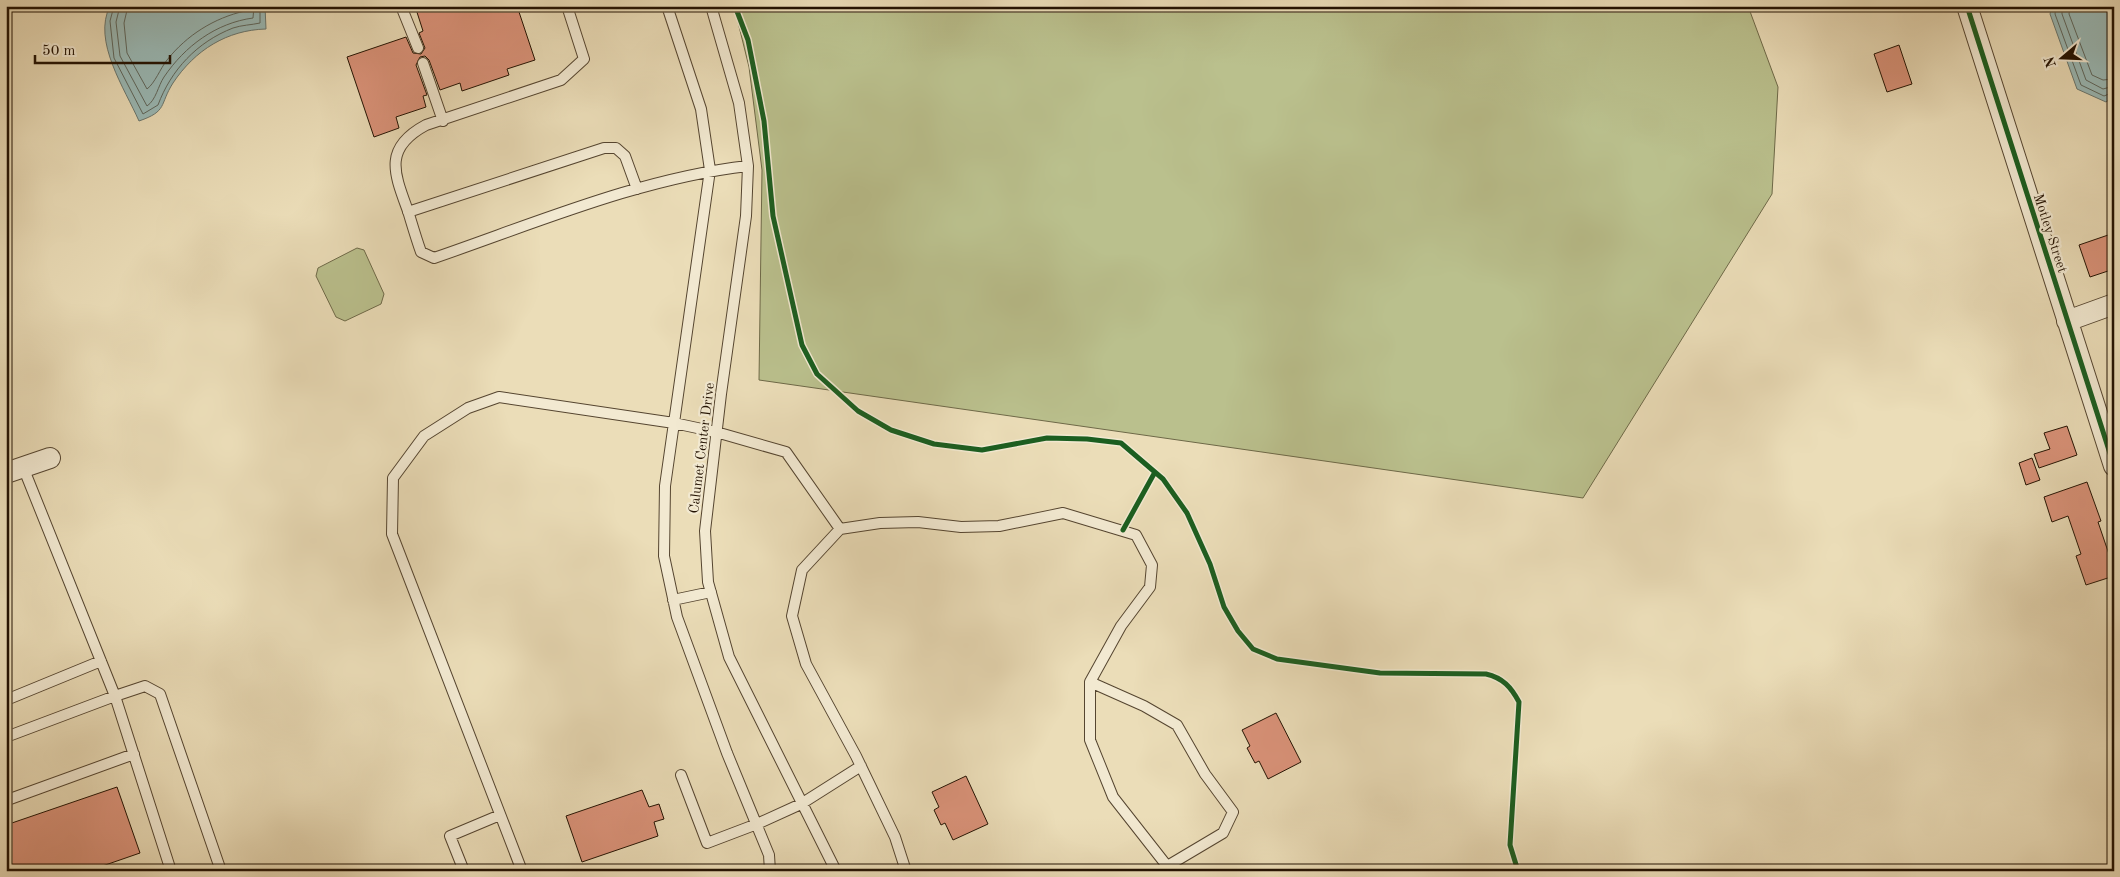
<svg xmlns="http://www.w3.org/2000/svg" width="2120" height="877" font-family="'Old Standard TT',serif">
  <rect width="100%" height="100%" fill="#ebddb8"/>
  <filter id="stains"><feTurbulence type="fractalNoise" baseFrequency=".004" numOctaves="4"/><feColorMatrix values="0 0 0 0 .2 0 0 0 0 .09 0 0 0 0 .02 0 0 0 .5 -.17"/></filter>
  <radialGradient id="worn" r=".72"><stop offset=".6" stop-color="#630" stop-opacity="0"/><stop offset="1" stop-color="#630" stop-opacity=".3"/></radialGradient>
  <path fill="#bac08d" stroke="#6e6948" d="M 734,6 L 1748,6 L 1778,87 L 1772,194 L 1583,498 L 759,380 L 762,170 L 749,67 Z
    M 357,248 L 364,250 L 384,294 L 381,304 L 345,321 L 336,317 L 316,276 L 318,268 Z"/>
  <path fill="#9abab7" stroke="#6a776f" d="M 110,6 L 265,6 L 266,29 C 227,30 195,50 173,83 C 159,105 168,111 139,121 C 125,89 92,41 110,6 Z
    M 2052,6 L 2114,6 L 2114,96 L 2106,102 L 2077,89 L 2050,14 Z"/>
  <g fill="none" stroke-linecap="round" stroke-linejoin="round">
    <path stroke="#5e665c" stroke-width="1" d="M 114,6 L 110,21 L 114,58 L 143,114 L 158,105 C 171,70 197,42 233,28 C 242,25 251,25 260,23 L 260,6
      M 120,6 L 116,22 L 120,56 L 147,106 C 156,100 158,86 164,77 C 185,46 216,23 253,18 L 254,6
      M 128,6 L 124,23 L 127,53 L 147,89 C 155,83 160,69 167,60 C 187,35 214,18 245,11 L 247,6
      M 2056,6 L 2055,14 L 2081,85 L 2104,96 L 2114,92
      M 2062,6 L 2062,14 L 2086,80 L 2103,89 L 2114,86
      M 2070,6 L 2069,14 L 2092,75 L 2103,80 L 2114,79"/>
  </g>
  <path fill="#db937a" stroke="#231202" d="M 415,6 L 517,6 L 535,60 L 507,69 L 509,75 L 462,91 L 460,83 L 440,90 L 429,60 L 425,56 L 420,57 L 416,65 L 427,95 L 423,96 L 426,107 L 396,117 L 399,128 L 374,137 L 347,57 L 406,37 L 413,53 L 421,54 L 425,48 L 419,33 L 423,31 Z
    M 1899,45 L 1912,84 L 1887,92 L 1874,54 Z
    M 2114,233 L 2114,269 L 2090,277 L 2079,245 Z
    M 2067,426 L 2077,455 L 2039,468 L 2034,454 L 2050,449 L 2044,433 Z
    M 2032,458 L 2040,480 L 2026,485 L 2019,463 Z
    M 2087,482 L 2101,521 L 2098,522 L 2114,569 L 2114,576 L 2086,585 L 2076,556 L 2081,554 L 2068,516 L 2052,522 L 2044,497 Z
    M 1276,713 L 1301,762 L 1268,779 L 1259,761 L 1255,763 L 1247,748 L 1250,746 L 1242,730 Z
    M 966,776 L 988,824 L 953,840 L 945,823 L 941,825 L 934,810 L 939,807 L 932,792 Z
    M 117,787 L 140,853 L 88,871 L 6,871 L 6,825 Z
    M 642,790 L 649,807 L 659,804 L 664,819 L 654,822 L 658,836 L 582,862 L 566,816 Z"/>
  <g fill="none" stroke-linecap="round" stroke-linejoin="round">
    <defs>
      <path id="service" d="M 401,6 L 418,48
        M 567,6 L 584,59 L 561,80 L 426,125 C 383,148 394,173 408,211 C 412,224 416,238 421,252 L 434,258 C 536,223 641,178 748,166
        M 667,6 L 701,109 L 710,170 L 665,486 L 664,556 L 677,617 L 727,753 L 769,855 L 770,871
        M 711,6 L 739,103 L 748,166 L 746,216 L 721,394 L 705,531 L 708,582 L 729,657 L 836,871
        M 423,63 L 443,121
        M 408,212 L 604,148 L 616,148 L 625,156 L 637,189
        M 23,467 L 115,696 L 145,686 L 160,694 L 221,871
        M 673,600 L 711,592
        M 1090,682 L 1144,706 L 1177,725 L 1205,774 L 1233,812 L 1223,833 L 1159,871
        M 6,700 L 101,661
        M 6,737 L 115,696 L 171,871
        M 681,775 L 707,843 L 757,824 L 801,804 L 861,766
        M 6,798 L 10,799 L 134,754
        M 464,871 L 450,836 L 500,815
        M 522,871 L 392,534 L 393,478 L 424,436 L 468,408 L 499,397 L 674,423 L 716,432 L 786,452 L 840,529
        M 906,871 L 895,837 L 856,756 L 806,664 L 792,616 L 802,570 L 840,529 L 880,523 L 918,522 L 961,527 L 999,526 L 1063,513 L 1136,535 L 1152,565 L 1150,587 L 1121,626 L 1090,682 L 1090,740 L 1113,797 L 1171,871"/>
      <path id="minor" d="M 1967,6 L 2114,466
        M 2067,321 L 2114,304
        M 6,473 L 50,458"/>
    </defs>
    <use href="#service" stroke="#554530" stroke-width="12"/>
    <use href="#minor" stroke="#554530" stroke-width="22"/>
    <use href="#service" stroke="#f2e9d1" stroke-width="10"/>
    <use href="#minor" stroke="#f2e9d1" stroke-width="20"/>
    <defs>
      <path id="cycleway" d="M 735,6 L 748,40 L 764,121 L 773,216 L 802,345 L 817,374 L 858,411 L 891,430 L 934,444 L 982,450 L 1047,438 L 1087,439 L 1121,443 L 1163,479 L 1187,513 L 1210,564 L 1224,607 L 1238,631 L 1253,649 L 1277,659 L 1380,673 L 1486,674 C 1503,678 1511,687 1519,702 L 1510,845 L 1518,871
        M 1967,6 L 2114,466
        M 1123,530 L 1155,472"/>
    </defs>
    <use href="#cycleway" stroke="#f2e9d1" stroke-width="8"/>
    <use href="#cycleway" stroke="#1b5e20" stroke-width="5"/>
  </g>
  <g text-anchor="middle" stroke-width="4.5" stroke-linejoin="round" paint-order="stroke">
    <g font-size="14" fill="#231202" stroke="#f2e9d1">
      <text transform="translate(2051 233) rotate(72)" y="5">Motley Street</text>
      <text transform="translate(701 448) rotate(-83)" y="5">Calumet Center Drive</text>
    </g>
  </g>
  <rect width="2120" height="877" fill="none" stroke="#ebddb8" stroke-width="25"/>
  <rect x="8" y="8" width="2105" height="862" fill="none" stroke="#231202" stroke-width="2.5"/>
  <rect x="12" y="12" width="2095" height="852" fill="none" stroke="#231202"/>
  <g transform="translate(2062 58) rotate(251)" stroke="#f2e9d1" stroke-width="4" paint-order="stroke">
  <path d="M0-4L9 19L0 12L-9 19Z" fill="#231202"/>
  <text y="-8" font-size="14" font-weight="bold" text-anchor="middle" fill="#231202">N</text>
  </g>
  <path d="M35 55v8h135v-8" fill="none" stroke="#231202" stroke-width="2.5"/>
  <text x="42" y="55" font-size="15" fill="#231202" stroke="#f2e9d1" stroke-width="4" paint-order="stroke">50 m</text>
  <rect width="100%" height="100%" filter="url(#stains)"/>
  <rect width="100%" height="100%" fill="url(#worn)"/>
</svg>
